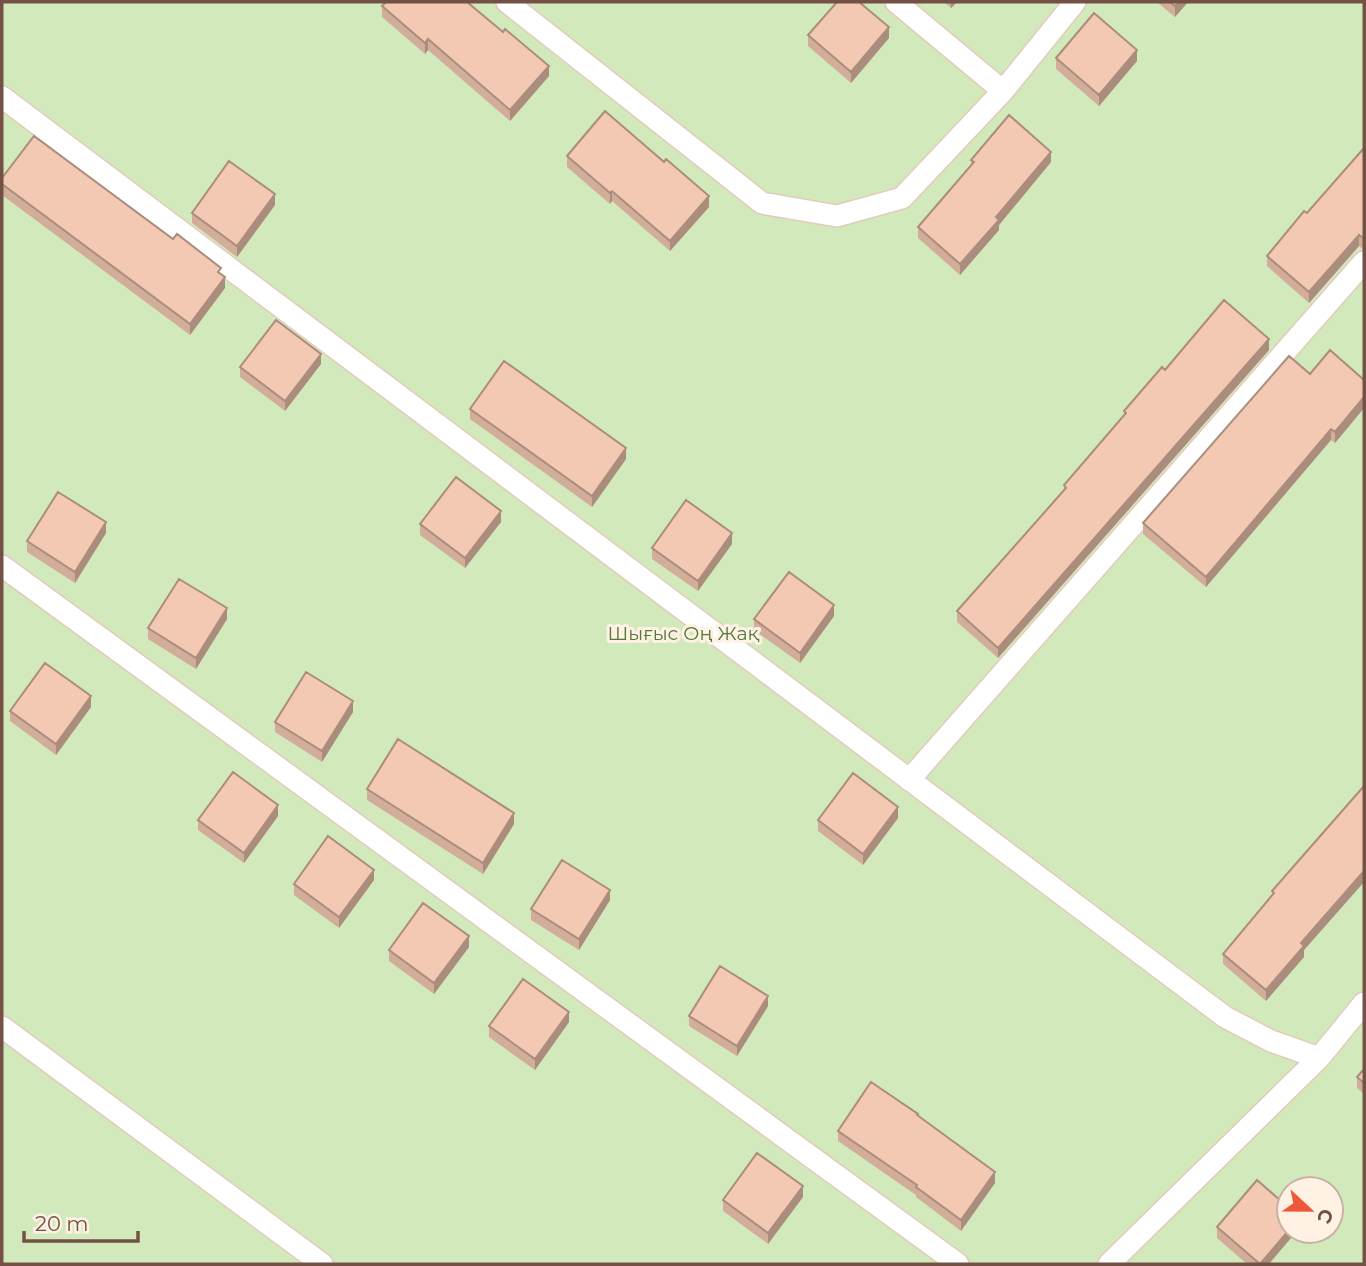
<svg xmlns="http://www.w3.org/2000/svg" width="1366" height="1266" font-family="Montserrat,sans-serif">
  <rect width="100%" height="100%" fill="#fdeedd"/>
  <path fill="#d2eabb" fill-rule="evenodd" d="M 2,2 L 1364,2 L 1364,1264 L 2,1264 ZM 1289,1189 L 1331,1189 L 1331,1231 L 1289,1231 Z"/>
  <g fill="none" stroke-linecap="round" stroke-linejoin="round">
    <defs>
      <path id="lane" d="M 507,2 L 762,203 L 837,216 L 902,198 L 1003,91 L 1075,2
        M 896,2 L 1003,91
        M 2,97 L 1225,1017 L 1271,1041 L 1319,1058
        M 2,566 L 958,1264
        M 909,780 L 1364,262
        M 2,1027 L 322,1264
        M 1109,1264 L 1319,1058 L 1364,1003"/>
    </defs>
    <use href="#lane" stroke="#e3cbbc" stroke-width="24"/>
    <use href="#lane" stroke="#fff" stroke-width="21"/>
  </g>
  <path fill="#d2ad9a" d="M 944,2 L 957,2 L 951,8 Z
    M 1157,2 L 1188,2 L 1175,17 Z
    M 382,6 L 549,76 L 510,121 L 428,50 L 425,54 L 382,17 Z
    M 808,35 L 889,38 L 851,83 L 808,46 Z
    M 1056,58 L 1137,61 L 1099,106 L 1056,69 Z
    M 1364,148 L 1364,250 L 1359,246 L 1309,303 L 1267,266 L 1267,256 L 1307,213 Z
    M 567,156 L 709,207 L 670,251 L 612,201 L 610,204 L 567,167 Z
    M 971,160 L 1051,162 L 999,225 L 999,230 L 960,275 L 918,238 L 918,227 L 971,166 Z
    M 2,178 L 221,275 L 225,288 L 190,335 L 2,195 Z
    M 275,205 L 237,257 L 192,223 L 192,213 Z
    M 1269,350 L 998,658 L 957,622 L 957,611 L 1064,490 L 1064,485 L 1124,416 L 1124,411 L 1165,370 Z
    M 321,364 L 285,411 L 240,377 L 240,367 Z
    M 1310,374 L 1364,380 L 1364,408 L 1335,443 L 1331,440 L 1206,587 L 1143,534 L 1143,523 Z
    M 470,409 L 626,459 L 592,507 L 470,419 Z
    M 501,522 L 465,568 L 420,535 L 420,524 Z
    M 106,533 L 75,583 L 27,552 L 27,541 Z
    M 732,544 L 698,591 L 652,559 L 652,548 Z
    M 834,616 L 800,663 L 754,630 L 754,619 Z
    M 227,619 L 196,669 L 148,639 L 148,628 Z
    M 91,707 L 56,755 L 10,721 L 10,711 Z
    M 353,712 L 322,762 L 275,732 L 275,722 Z
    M 1364,786 L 1364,882 L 1304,950 L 1304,957 L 1266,1001 L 1223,964 L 1223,954 L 1272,897 L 1272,891 Z
    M 367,789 L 514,824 L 483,874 L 367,800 Z
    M 278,816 L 244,863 L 198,830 L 198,820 Z
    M 898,818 L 863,865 L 818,831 L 818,820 Z
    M 374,880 L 339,928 L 294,895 L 294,884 Z
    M 610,900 L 579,950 L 531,920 L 531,909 Z
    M 469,947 L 434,994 L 389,961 L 389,950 Z
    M 768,1006 L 737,1056 L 689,1026 L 689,1016 Z
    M 569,1022 L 535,1070 L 489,1037 L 489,1026 Z
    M 1364,1069 L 1364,1094 L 1357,1088 L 1357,1077 Z
    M 918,1116 L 995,1183 L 961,1231 L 916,1197 L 916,1195 L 838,1141 L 838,1131 Z
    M 803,1197 L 768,1244 L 723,1211 L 723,1200 Z
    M 1217,1227 L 1269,1264 L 1247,1264 L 1217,1238 Z"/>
  <path fill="#ab8d7d" d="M 951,2 L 957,2 L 951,8 Z
    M 1178,2 L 1188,2 L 1175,17 L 1175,6 Z
    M 889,27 L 889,38 L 851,83 L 851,72 Z
    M 428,39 L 428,50 L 425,54 L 425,43 Z
    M 1137,50 L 1137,61 L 1099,106 L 1099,95 Z
    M 549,66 L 549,76 L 510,121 L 510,110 Z
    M 1051,152 L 1051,162 L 999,225 L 999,230 L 960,275 L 960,264 L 996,217 Z
    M 612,191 L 612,201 L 610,204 L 610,193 Z
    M 275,194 L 275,205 L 237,257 L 237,246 Z
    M 709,196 L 709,207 L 670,251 L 670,241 Z
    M 1359,235 L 1359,246 L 1309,303 L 1309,292 Z
    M 225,277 L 225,288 L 190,335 L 190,324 Z
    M 1269,339 L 1269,350 L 998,658 L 998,648 Z
    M 321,354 L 321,364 L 285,411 L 285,401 Z
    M 1364,397 L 1364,408 L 1335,443 L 1335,432 Z
    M 1331,429 L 1331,440 L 1206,587 L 1206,577 Z
    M 626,448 L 626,459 L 592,507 L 592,496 Z
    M 501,511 L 501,522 L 465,568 L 465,558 Z
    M 106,522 L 106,533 L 75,583 L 75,572 Z
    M 732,533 L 732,544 L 698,591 L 698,581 Z
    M 834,605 L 834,616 L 800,663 L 800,653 Z
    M 227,608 L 227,619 L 196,669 L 196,658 Z
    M 91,696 L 91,707 L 56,755 L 56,744 Z
    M 353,701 L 353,712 L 322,762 L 322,751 Z
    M 278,805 L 278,816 L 244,863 L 244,853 Z
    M 898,807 L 898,818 L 863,865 L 863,854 Z
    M 514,813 L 514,824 L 483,874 L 483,863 Z
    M 374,870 L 374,880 L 339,928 L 339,917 Z
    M 1364,871 L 1364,882 L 1304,950 L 1304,957 L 1266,1001 L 1266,990 L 1301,943 Z
    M 610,890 L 610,900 L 579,950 L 579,939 Z
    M 469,936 L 469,947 L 434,994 L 434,983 Z
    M 768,996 L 768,1006 L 737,1056 L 737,1046 Z
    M 569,1012 L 569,1022 L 535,1070 L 535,1059 Z
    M 995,1172 L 995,1183 L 961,1231 L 961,1220 Z
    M 803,1186 L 803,1197 L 768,1244 L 768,1233 Z
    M 1289,1230 L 1297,1231 L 1269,1264 L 1260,1264 Z"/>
  <path fill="#f4c9b3" stroke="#ab8d7d" stroke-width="2" d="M 386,2 L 467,2 L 503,32 L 505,29 L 549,66 L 510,110 L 428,39 L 425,43 L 382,6 Z
    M 837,2 L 859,2 L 889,27 L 851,72 L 808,35 Z
    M 1170,2 L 1178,2 L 1175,6 Z
    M 1094,13 L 1137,50 L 1099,95 L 1056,58 Z
    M 605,111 L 664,162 L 666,159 L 709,196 L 670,241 L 612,191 L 610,193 L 567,156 Z
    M 1009,115 L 1051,152 L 996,217 L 999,220 L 960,264 L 918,227 L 974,162 L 971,160 Z
    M 34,136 L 173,239 L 177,234 L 221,268 L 218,272 L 225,277 L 190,324 L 2,184 L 2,178 Z
    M 1364,148 L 1364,239 L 1359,235 L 1309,292 L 1267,256 L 1304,211 L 1307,213 Z
    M 229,161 L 275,194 L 237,246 L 192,213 Z
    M 1224,300 L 1269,339 L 998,648 L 957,611 L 1066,488 L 1064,485 L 1126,413 L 1124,411 L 1162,367 L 1165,370 Z
    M 276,320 L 321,354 L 285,401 L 240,367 Z
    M 1330,350 L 1364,380 L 1364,397 L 1335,432 L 1331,429 L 1206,577 L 1143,523 L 1289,356 L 1310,374 Z
    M 504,361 L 626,448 L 592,496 L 470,409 Z
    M 456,477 L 501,511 L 465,558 L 420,524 Z
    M 58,492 L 106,522 L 75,572 L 27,541 Z
    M 686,500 L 732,533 L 698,581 L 652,548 Z
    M 789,572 L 834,605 L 800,653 L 754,619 Z
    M 179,579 L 227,608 L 196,658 L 148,628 Z
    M 45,663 L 91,696 L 56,744 L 10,711 Z
    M 306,672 L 353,701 L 322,751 L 275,722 Z
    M 398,739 L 514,813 L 483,863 L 367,789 Z
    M 233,772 L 278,805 L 244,853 L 198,820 Z
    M 853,773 L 898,807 L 863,854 L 818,820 Z
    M 1364,786 L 1364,871 L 1301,943 L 1304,946 L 1266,990 L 1223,954 L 1274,893 L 1272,891 Z
    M 328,836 L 374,870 L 339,917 L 294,884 Z
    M 562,860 L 610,890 L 579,939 L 531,909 Z
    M 423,903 L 469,936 L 434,983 L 389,950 Z
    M 720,966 L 768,996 L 737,1046 L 689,1016 Z
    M 523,979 L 569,1012 L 535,1059 L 489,1026 Z
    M 1364,1069 L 1364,1083 L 1357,1077 Z
    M 871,1082 L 918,1114 L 917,1115 L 995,1172 L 961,1220 L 916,1187 L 917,1185 L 838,1131 Z
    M 757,1153 L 803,1186 L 768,1233 L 723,1200 Z
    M 1257,1180 L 1289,1208 L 1289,1230 L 1260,1264 L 1217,1227 Z"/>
  <g text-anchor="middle" stroke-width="6" stroke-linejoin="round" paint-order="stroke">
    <g font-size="19" fill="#53793c" stroke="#fff2e4">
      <text x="683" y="640">Шығыс Оң Жақ</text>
    </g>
  </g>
  <rect width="1366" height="1266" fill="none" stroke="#735245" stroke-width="7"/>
  <g transform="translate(1310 1210) rotate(112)"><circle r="33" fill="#fff2e4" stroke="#c7b2a4" stroke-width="2"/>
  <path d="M0-5L12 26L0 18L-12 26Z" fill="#ee573b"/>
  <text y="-10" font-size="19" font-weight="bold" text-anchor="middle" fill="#735245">С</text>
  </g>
  <path d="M24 1231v10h114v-10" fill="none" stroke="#735245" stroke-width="3.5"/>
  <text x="35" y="1231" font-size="21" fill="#735245" stroke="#fff2e4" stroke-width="5" paint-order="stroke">20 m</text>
</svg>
